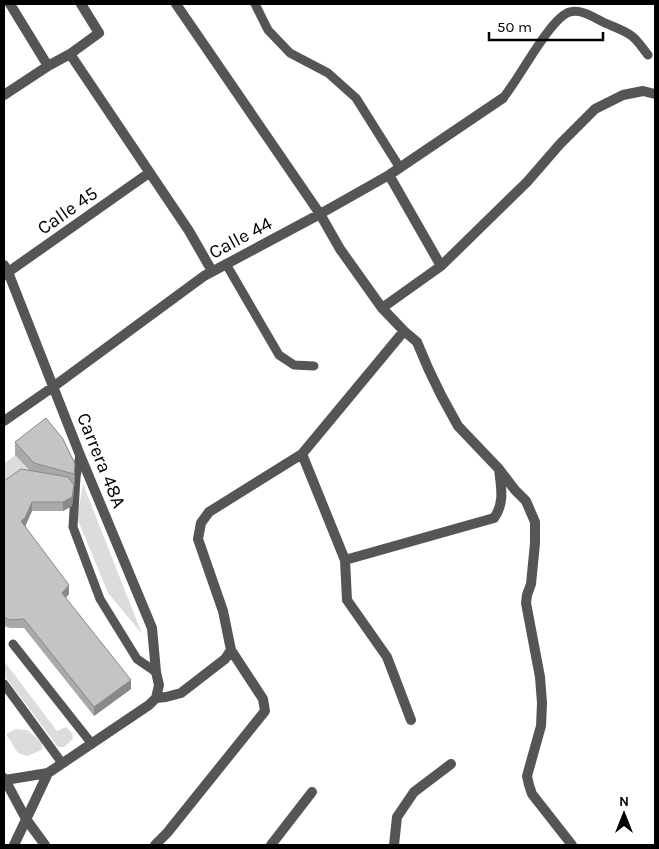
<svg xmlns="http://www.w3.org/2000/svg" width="659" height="849" font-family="Karla,sans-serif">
  <rect width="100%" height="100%" fill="#fff"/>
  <path fill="#dcdcdc" d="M 15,455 L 34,476 L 4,487 L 4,464 Z
    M 83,484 L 142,634 L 108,593 L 77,518 Z
    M 4,661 L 57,731 L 66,727 L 72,733 L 73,739 L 64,747 L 58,747 L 4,675 Z
    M 16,729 L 27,730 L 42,743 L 42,750 L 27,756 L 18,753 L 6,734 Z"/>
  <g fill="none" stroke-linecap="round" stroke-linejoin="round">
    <path stroke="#555" stroke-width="9" d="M 255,4 L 268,30 L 290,53 L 328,73 L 356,98 L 400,168
      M 503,98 C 518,81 551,16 570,12 C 581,9 593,17 603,22 C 611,26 627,31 633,37 C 639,42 643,49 648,55
      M 226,264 L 279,355 L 294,365 L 314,366
      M 80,455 L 76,477 L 73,527 L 100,599 L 137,659 L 156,672
      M 13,644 L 92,744
      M 4,684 L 62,763"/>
    <path stroke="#555" stroke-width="10" d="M 10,4 L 48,66
      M 176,4 L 320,214 L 340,249 L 382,308 L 404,331 L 417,342 L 428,368 L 441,395 L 458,426 L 499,469 L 515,490 L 526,501 L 535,522 L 535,543 L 531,584 L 527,595 L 526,603 L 540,677 L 542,703 L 541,726 L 527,776 L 529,785 L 532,794 L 572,845
      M 70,54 L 189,231 L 212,271
      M 4,95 L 48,66 L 70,54 L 99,33 L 81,4
      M 389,175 L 441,266
      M 4,265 L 8,272 L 80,455 L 152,628 L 156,672 L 159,685 L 156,698 L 149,705 L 48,773 L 5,780
      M 4,275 L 149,173
      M 382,308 L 441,266 L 527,182 L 560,144 L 595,109 L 623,95 L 643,91 L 655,94
      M 4,421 L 53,387 L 204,276 L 320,214 L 389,175 L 503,98
      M 302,454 L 345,560 L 347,600 L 387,657 L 411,720
      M 345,560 L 494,518 C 505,503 501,487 499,469
      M 156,698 L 166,697 L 181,693 L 225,659 L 231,650
      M 4,778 L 26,819 L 45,845
      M 14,845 L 48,773
      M 155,845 L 167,833 L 265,711 L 263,699 L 231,650 L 223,611 L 198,539 L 201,523 L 209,512 L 302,454 L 404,331
      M 271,845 L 312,792
      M 394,845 L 397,817 L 414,792 L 451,764"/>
  </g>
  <path fill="#a9a9a9" d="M 63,439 L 75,477 L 72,506 L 63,511 L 32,511 L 25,526 L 69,594 L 66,598 L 131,689 L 94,716 L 24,628 L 10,628 L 4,626 L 4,481 L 29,470 L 15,455 L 15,442 Z"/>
  <path fill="#898989" d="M 75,464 L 75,477 L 74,487 L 74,474 Z
    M 74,485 L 74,493 L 72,506 L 63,511 L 63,502 Z
    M 32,502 L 32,511 L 25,527 L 21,521 Z
    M 69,585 L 69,594 L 62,601 L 62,593 Z
    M 131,680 L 131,689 L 94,716 L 94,707 Z"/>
  <path fill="#c4c4c4" stroke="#898989" d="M 46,418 L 63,439 L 75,464 L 74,474 L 34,463 L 15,442 Z
    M 21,469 L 68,477 L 74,485 L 72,497 L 63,502 L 32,502 L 25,518 L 21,521 L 69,585 L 62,593 L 131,680 L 94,707 L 24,619 L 10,620 L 4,617 L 4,481 Z"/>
  <g text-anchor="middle" stroke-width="4" stroke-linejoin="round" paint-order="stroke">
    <g font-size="19" fill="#000" stroke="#fff">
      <text transform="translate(67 210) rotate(-35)" y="7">Calle 45</text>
      <text transform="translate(240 237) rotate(-28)" y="7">Calle 44</text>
      <text transform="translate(102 460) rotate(68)" y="7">Carrera 48A</text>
    </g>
  </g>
  <rect width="659" height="849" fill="none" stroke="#000000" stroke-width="10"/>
  <g transform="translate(624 814)" stroke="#ffffff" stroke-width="4" paint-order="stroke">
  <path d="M0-4L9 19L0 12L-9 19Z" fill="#000000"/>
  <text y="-8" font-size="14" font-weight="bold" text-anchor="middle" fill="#000000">N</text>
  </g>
  <path d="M489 32v8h114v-8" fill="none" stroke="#000000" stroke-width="2.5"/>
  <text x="497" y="32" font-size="15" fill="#000000" stroke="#ffffff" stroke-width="4" paint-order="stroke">50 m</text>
</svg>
